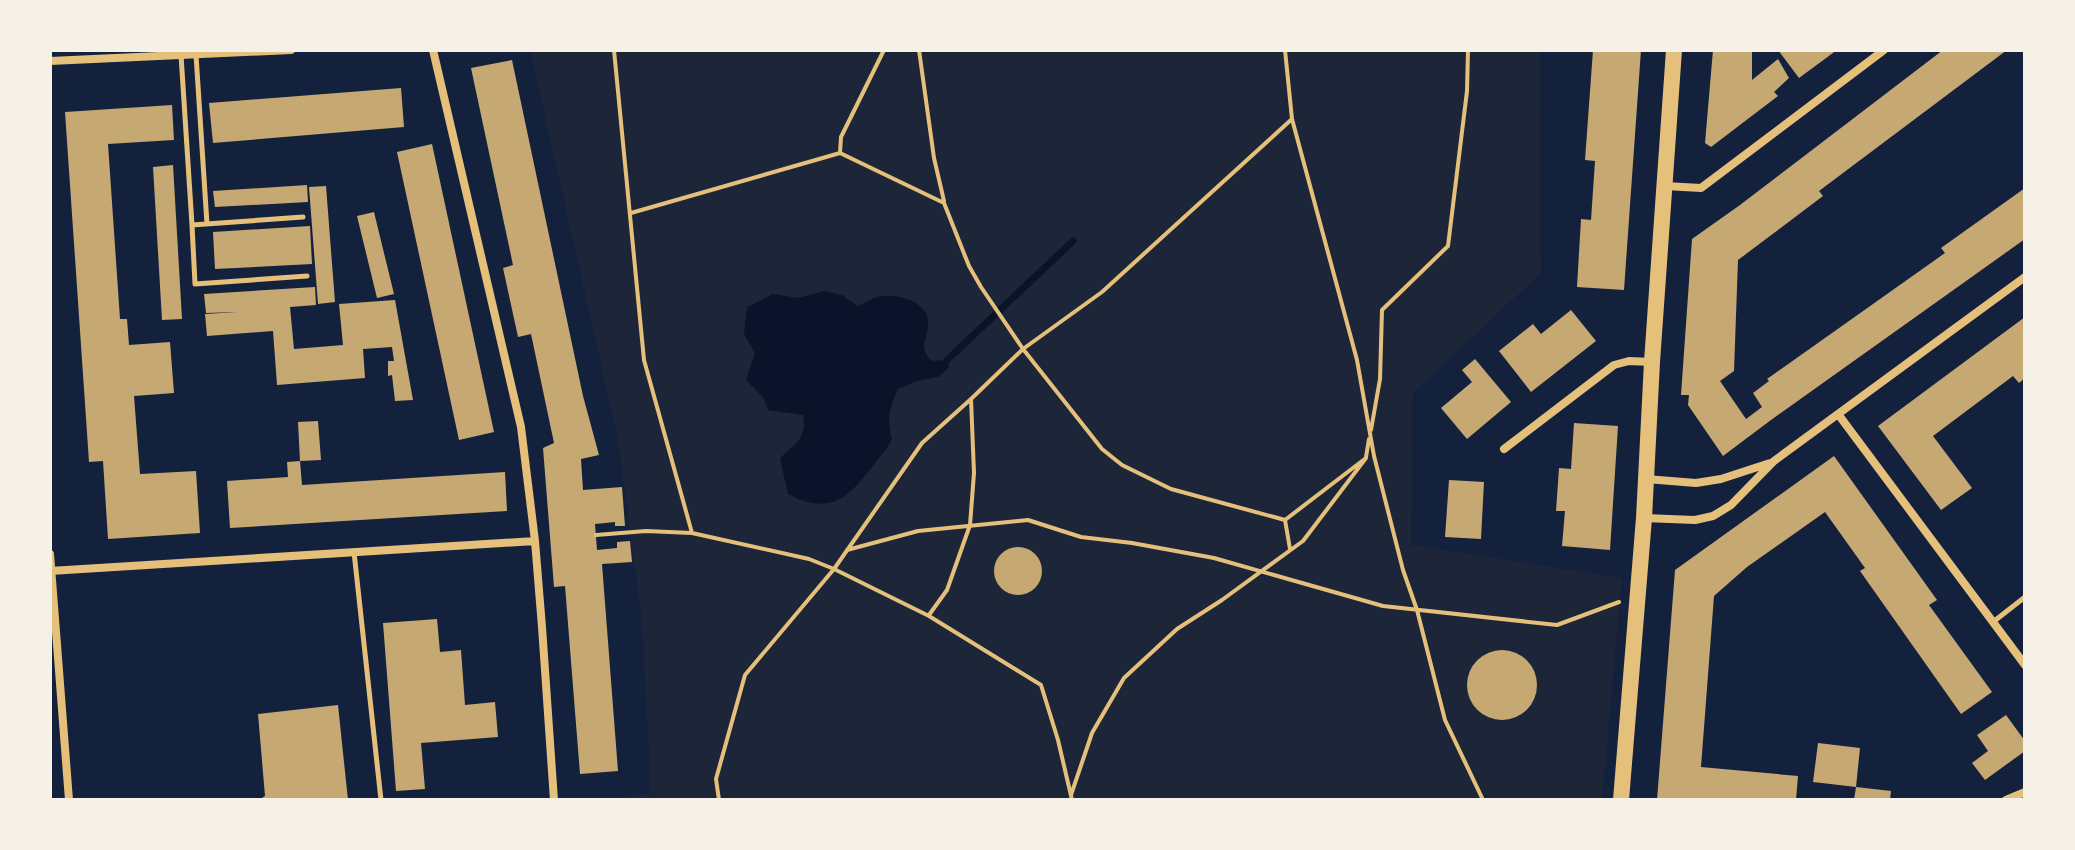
<svg xmlns="http://www.w3.org/2000/svg" width="2075" height="850" font-family="'PT Sans',sans-serif">
  <rect width="100%" height="100%" fill="#14213d"/>
  <path fill="#1d2539" d="M 530,50 L 1540,50 L 1541,273 L 1413,393 L 1411,545 L 1622,578 L 1602,800 L 605,800 L 651,793 L 642,620 L 618,439 Z"/>
  <path fill="#0b132b" d="M 824,291 L 842,295 L 858,306 C 865,303 874,297 881,296 C 898,294 926,301 928,320 C 930,339 916,345 932,361 L 947,360 L 949,367 L 938,377 L 917,381 L 898,389 C 890,407 886,420 892,439 L 887,448 C 857,484 841,522 788,494 L 780,458 C 795,444 808,437 803,415 L 768,410 L 763,397 L 746,380 L 755,353 L 744,334 L 747,307 L 773,294 L 798,298 Z"/>
  <g fill="none" stroke-linecap="round" stroke-linejoin="round">
    <path stroke="#0b132b" stroke-width="7" d="M 947,360 L 1073,241"/>
  </g>
  <path fill="#c6a872" d="M 1593,50 L 1641,50 L 1624,290 L 1577,287 L 1581,219 L 1591,220 L 1595,161 L 1585,160 Z
    M 1713,50 L 1752,50 L 1752,80 L 1778,59 L 1789,78 L 1774,92 L 1778,96 L 1711,147 L 1705,143 Z
    M 1778,50 L 1837,50 L 1799,78 Z
    M 1943,50 L 2007,50 L 1819,191 L 1823,196 L 1738,260 L 1734,371 L 1720,381 L 1746,419 L 1762,407 L 1753,393 L 1769,381 L 1767,379 L 1945,253 L 1941,248 L 2025,188 L 2025,239 L 1771,420 L 1723,456 L 1688,405 L 1689,395 L 1681,395 L 1692,239 L 1740,205 Z
    M 512,60 L 583,396 L 599,455 L 581,459 L 583,490 L 622,487 L 625,526 L 615,526 L 615,522 L 595,524 L 597,550 L 617,548 L 617,542 L 630,541 L 632,562 L 602,564 L 618,771 L 580,774 L 565,586 L 554,587 L 543,448 L 554,443 L 531,334 L 518,337 L 503,268 L 513,265 L 471,68 Z
    M 401,88 L 404,127 L 213,143 L 209,103 Z
    M 172,105 L 174,140 L 108,144 L 120,319 L 127,319 L 129,345 L 170,342 L 174,393 L 134,396 L 140,474 L 196,471 L 200,533 L 108,539 L 103,461 L 89,462 L 65,112 Z
    M 432,144 L 494,432 L 459,440 L 397,152 Z
    M 173,165 L 182,319 L 162,320 L 153,167 Z
    M 307,185 L 308,202 L 215,207 L 213,191 Z
    M 326,186 L 335,302 L 318,304 L 309,187 Z
    M 374,212 L 394,294 L 377,298 L 357,216 Z
    M 310,226 L 312,264 L 215,269 L 213,232 Z
    M 315,287 L 316,305 L 290,307 L 294,349 L 343,345 L 339,304 L 395,300 L 413,400 L 395,401 L 392,375 L 388,376 L 388,361 L 394,361 L 392,347 L 363,349 L 365,378 L 277,385 L 273,331 L 207,336 L 205,314 L 236,312 L 206,313 L 204,294 Z
    M 1571,310 L 1596,341 L 1531,392 L 1499,351 L 1533,324 L 1541,334 Z
    M 2025,317 L 2025,378 L 2019,383 L 2013,376 L 1933,436 L 1972,488 L 1941,510 L 1878,426 Z
    M 1475,359 L 1511,402 L 1467,439 L 1441,408 L 1472,382 L 1462,370 Z
    M 318,421 L 321,460 L 300,461 L 302,485 L 505,472 L 507,511 L 230,528 L 227,481 L 288,477 L 287,462 L 300,461 L 298,422 Z
    M 1574,423 L 1618,426 L 1610,550 L 1562,546 L 1565,511 L 1556,511 L 1559,468 L 1571,469 Z
    M 1834,456 L 1937,600 L 1929,605 L 1992,692 L 1961,714 L 1860,571 L 1865,568 L 1825,512 L 1747,567 L 1714,596 L 1701,767 L 1798,776 L 1796,800 L 1657,800 L 1675,570 Z
    M 1449,480 L 1484,482 L 1481,539 L 1445,537 Z
    M994 571a24 24 0 1 1 48 0a24 24 0 1 1-48 0Z
    M 437,619 L 440,652 L 461,650 L 465,705 L 495,702 L 498,737 L 421,743 L 425,789 L 396,791 L 383,623 Z
    M1467 685a35 35 0 1 1 70 0a35 35 0 1 1-70 0Z
    M 338,705 L 348,800 L 259,800 L 265,796 L 258,714 Z
    M 2006,715 L 2025,741 L 2025,751 L 1985,780 L 1972,763 L 1988,751 L 1977,735 Z
    M 1818,743 L 1860,748 L 1856,787 L 1891,791 L 1890,800 L 1854,800 L 1856,787 L 1813,782 Z"/>
  <g fill="none" stroke-linecap="round" stroke-linejoin="round">
    <path stroke="#e5c07b" stroke-width="4" d="M 614,50 L 644,360 L 692,533 L 809,559 L 834,569 L 929,616 L 1041,685 L 1058,740 L 1072,800
      M 919,50 L 934,158 L 944,201
      M 1285,50 L 1292,119 L 1357,360 L 1374,456 L 1403,570 L 1417,610 L 1445,720 L 1483,800
      M 840,153 L 841,137 L 884,50
      M 631,213 L 840,153 L 944,203 L 969,266 L 981,287 L 1023,349 L 1102,449 L 1122,465 L 1171,489 L 1285,520 L 1366,458 L 1303,541 L 1222,600 L 1177,629 L 1124,678 L 1092,733 L 1071,795
      M 1371,430 L 1380,379 L 1382,310 L 1448,246 L 1467,91 L 1468,50
      M 1366,457 L 1369,439
      M 1285,520 L 1290,549
      M 596,535 L 646,531 L 692,533
      M 847,550 L 918,531 L 1028,520 L 1081,537 L 1132,543 L 1214,558 L 1383,606 L 1557,625 L 1619,602
      M 929,615 L 947,590 L 970,525 L 974,473 L 971,399
      M 719,800 L 716,779 L 745,675 L 834,569 L 922,443 L 971,399 L 1023,349 L 1102,292 L 1292,119"/>
    <path stroke="#e5c07b" stroke-width="5" d="M 181,55 L 192,225
      M 196,55 L 207,224
      M 303,217 L 192,225 L 195,284 L 307,276
      M 354,552 L 381,800
      M 1993,622 L 2025,597"/>
    <path stroke="#e5c07b" stroke-width="8" d="M 433,50 L 521,427 L 535,541 L 542,627 L 554,800
      M 50,61 L 291,50
      M 1665,186 L 1701,188 L 1884,50
      M 1838,414 L 2025,665
      M 1504,449 L 1614,365 L 1629,361 L 1652,362
      M 1646,479 L 1696,483 L 1721,479 L 1770,463
      M 1644,518 L 1695,520 L 1713,516 L 1731,505 L 1774,461 L 2025,277
      M 50,554 L 69,800
      M 50,571 L 535,541
      M 2006,800 L 2025,792"/>
    <path stroke="#e5c07b" stroke-width="16" d="M 1621,800 L 1644,518 L 1652,362 L 1674,50"/>
  </g>
  <rect width="2075" height="850" fill="none" stroke="#f6f1e7" stroke-width="104"/>
</svg>
